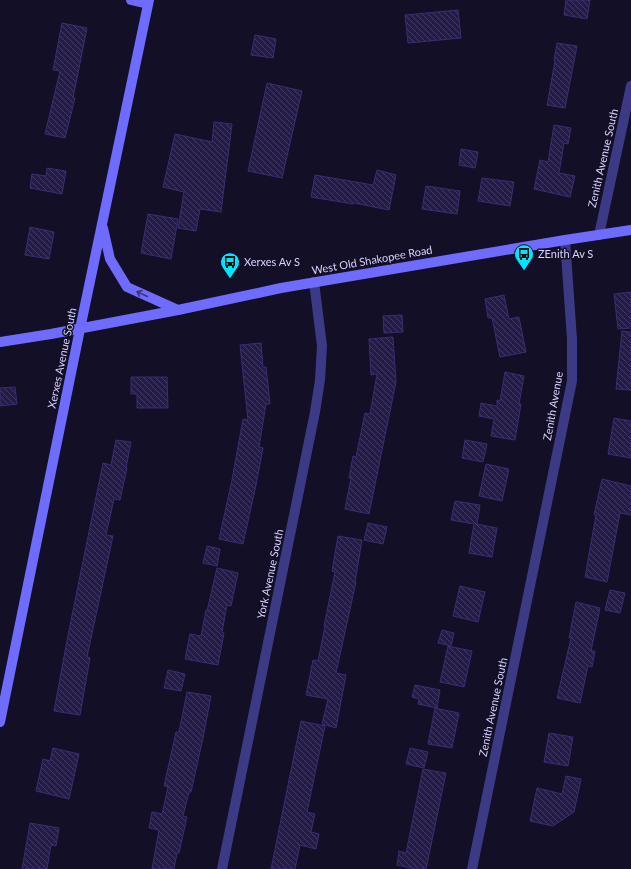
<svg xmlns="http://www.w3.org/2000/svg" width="631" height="869" font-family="Lato,sans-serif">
  <defs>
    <pattern id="building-back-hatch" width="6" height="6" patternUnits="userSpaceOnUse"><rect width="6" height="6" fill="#241b47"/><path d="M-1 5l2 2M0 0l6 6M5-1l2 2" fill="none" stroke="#433b63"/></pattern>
  </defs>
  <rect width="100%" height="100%" fill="#130f26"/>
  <path fill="url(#building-back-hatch)" stroke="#3b2d73" d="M 566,0 L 590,0 L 587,19 L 564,15 Z
    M 458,10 L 461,38 L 408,43 L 405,15 Z
    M 62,23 L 87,28 L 73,98 L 75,98 L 65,138 L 45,134 L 60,71 L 53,70 Z
    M 255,35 L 276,39 L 273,58 L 251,55 Z
    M 557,43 L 577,46 L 565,108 L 547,105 L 555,61 L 554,61 Z
    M 267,83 L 302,91 L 282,178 L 248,171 Z
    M 214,122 L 232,124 L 221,212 L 200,209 L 196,231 L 178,228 L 184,192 L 163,187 L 175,134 L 212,142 Z
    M 554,125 L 571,128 L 568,144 L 564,143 L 559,173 L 575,176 L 570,197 L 534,189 L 540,160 L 548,162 Z
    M 461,149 L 478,152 L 475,168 L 459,165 Z
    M 47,168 L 66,171 L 62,194 L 30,188 L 32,174 L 46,176 Z
    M 377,170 L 396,175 L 389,210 L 354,203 L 353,204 L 311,197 L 315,175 L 373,185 Z
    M 482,178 L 514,182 L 510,206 L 478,201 Z
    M 426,186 L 460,191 L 457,214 L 422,209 Z
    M 148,214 L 178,219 L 171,259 L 141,253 Z
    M 30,227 L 54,232 L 49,259 L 25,255 Z
    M 631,292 L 631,328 L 618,329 L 614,294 Z
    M 504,295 L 509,319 L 519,317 L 526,352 L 500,357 L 492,318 L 488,318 L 485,299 Z
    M 402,315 L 403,332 L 384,333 L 383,316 Z
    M 622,331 L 631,332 L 631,390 L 616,389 Z
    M 393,337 L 396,382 L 369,514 L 345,509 L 351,478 L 349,478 L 353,456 L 356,457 L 365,413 L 370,414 L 377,374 L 371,375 L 369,339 Z
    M 261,343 L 263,367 L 266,367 L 270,404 L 266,404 L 259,447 L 263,448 L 256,485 L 243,544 L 219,539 L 232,480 L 243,419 L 248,420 L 240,345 Z
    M 505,372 L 524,376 L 519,404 L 521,404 L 515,440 L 491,436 L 494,419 L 479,416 L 481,403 L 497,406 L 497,400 L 500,401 Z
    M 131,377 L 167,377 L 168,408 L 137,408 L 137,394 L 131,394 Z
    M 15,387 L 17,404 L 0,406 L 0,388 Z
    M 614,418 L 631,421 L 631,458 L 608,454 Z
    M 116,440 L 131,442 L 126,468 L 127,468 L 120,500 L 114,499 L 106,535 L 113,536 L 87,657 L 90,658 L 80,715 L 54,711 L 68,635 L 103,463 L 111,465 Z
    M 465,440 L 487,444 L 483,462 L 462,458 Z
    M 486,464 L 509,469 L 502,501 L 479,496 Z
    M 602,479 L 631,486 L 631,515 L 620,513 L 607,582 L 585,577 L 596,515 L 594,515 Z
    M 455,501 L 480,505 L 477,524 L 497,528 L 492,557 L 469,553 L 474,524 L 451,520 Z
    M 368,523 L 387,527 L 383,544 L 364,540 Z
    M 338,536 L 362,540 L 355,582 L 356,582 L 336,673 L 346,675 L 336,728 L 322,724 L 328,699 L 306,695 L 313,660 L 318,661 L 325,626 L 324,626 L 335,572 L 332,571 Z
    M 207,546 L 220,549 L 217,566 L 203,563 Z
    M 217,568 L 238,573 L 231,606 L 227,605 L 222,632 L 224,633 L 218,665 L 185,659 L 190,634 L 201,636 L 206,610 L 207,611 Z
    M 460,586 L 485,592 L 478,622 L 453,616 Z
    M 610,590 L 625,593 L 620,613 L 605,610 Z
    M 576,602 L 600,608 L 591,651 L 595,651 L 592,667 L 588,666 L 580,703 L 557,698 L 571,638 L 569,638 Z
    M 442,630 L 454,633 L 451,646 L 438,643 Z
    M 448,646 L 472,651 L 464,687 L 440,682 Z
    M 168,670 L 185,674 L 181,691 L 164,688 Z
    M 415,685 L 440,690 L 437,708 L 418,704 L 419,699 L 412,697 Z
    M 187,692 L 211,696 L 203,738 L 191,792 L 189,792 L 183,816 L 187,817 L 179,853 L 177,853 L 174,869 L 152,869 L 159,830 L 149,828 L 152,812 L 162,814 L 168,787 L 164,786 L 176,732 L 179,732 Z
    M 435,708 L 459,713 L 452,748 L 428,744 Z
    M 301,721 L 325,726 L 307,812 L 315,814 L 311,832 L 319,834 L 316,849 L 300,845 L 295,869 L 271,869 Z
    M 549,733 L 573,737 L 568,766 L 544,762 Z
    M 53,748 L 79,754 L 69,799 L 36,791 L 43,759 L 50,761 Z
    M 410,748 L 428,752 L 424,768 L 406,764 Z
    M 423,769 L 446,773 L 426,869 L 416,869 L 397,865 L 399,851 L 406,853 Z
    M 566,776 L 581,779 L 574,812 L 553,826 L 530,821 L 537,788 L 562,794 Z
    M 30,823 L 59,828 L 56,846 L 51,845 L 47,869 L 22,869 Z"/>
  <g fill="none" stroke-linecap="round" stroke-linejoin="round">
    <path stroke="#3d3a85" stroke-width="10" d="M 599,235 L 631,86
      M 222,869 L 315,412 L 320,380 L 322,346 L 314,282
      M 472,869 L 572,381 L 572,339 L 565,240"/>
    <path stroke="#6f6bff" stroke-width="10" d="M 131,0 L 148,4
      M 103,228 L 110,259 L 127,287 L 178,310
      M 0,342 L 51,334 L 178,310 L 281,288 L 565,240 L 631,230
      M 0,722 L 80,329 L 149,0"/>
  </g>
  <defs><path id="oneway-shaft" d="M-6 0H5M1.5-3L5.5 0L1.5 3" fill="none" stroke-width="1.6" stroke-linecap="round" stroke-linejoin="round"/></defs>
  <use stroke="#38347d" href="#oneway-shaft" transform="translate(142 294) rotate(-155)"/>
  <defs>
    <symbol id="bus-pin" viewBox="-11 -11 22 30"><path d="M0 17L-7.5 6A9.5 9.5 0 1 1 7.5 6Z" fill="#00e5ff" stroke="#130f26"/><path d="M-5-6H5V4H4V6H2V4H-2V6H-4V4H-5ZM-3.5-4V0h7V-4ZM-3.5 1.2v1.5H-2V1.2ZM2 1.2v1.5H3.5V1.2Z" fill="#111"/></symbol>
  </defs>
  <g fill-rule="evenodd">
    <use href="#bus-pin" x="513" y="243" width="22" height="30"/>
    <use href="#bus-pin" x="219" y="251" width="22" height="30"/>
  </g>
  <g text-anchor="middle" stroke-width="3" stroke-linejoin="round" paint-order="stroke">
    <g font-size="11" fill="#d9d4ff" stroke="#130f26">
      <text transform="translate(603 158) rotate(-77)" y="4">Zenith Avenue South</text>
      <text transform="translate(372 260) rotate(-10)" y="4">West Old Shakopee Road</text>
      <text transform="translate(62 358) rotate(-78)" y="4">Xerxes Avenue South</text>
      <text transform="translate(553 406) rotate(-80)" y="4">Zenith Avenue</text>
      <text transform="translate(270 574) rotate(-78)" y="4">York Avenue South</text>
      <text transform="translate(493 707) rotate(-78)" y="4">Zenith Avenue South</text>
    </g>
    <g font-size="11" fill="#d9d4ff" stroke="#130f26" text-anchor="start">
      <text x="538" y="258">ZEnith Av S</text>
      <text x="244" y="266">Xerxes Av S</text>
    </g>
  </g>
</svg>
